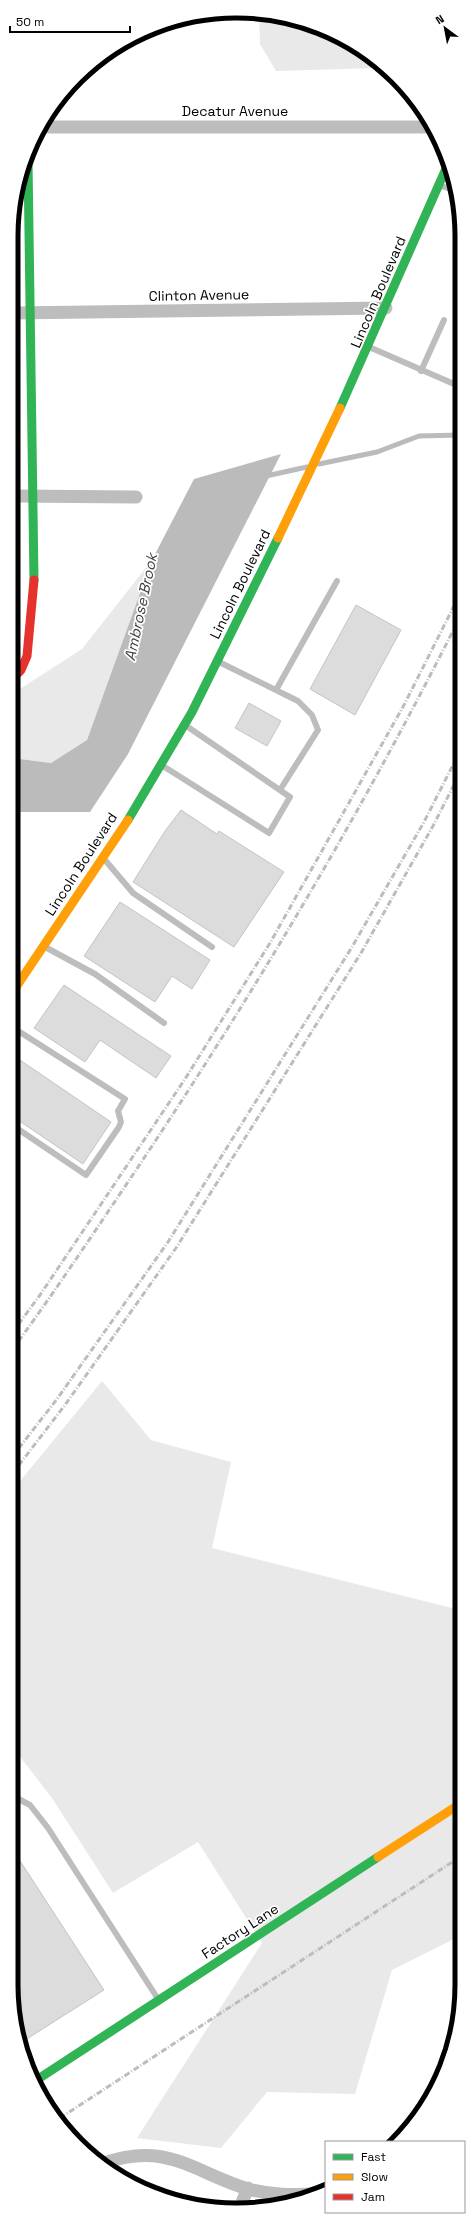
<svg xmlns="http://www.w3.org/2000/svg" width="473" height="2221" font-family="'Space Grotesk',sans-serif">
  <rect width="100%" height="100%" fill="#fff"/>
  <path fill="#e9e9e9" d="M 259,13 L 266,13 L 336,34 L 377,63 L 375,68 L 276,71 L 260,44 Z
    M 152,560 L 87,740 L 51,763 L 12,758 L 12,694 L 82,649 Z
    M 102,1381 L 151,1440 L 231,1462 L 212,1548 L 460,1610 L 460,1936 L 392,1970 L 355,2094 L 267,2092 L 221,2148 L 137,2138 L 262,1943 L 198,1842 L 113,1893 L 52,1798 L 11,1745 L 12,1491 Z"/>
  <path fill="#bbb" d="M 281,454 L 128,754 L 90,812 L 12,812 L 12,758 L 51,763 L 87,740 L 152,560 L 194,479 Z"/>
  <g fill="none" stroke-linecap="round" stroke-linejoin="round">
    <path stroke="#bbb" stroke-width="5" d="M 319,464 L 377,452 L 419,436 L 461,435
      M 266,476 L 307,467"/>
  </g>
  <path fill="#dcdcdc" stroke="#c4c4c4" d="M 356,605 L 401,630 L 355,715 L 310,689 Z
    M 249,703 L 281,721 L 267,746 L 235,728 Z
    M 181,810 L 217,834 L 219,831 L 284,872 L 234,947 L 133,882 L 165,831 Z
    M 120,902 L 210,960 L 192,989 L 172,976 L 155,1002 L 84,956 Z
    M 64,985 L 171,1056 L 156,1078 L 100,1040 L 85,1062 L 34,1028 Z
    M 17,1058 L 111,1122 L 83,1164 L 12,1116 L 12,1065 Z
    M 11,1847 L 104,1990 L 22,2042 L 11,1984 Z"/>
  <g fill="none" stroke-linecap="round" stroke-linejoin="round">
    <path stroke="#bdbdbd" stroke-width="6" d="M 441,186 L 454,190
      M 369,347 L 461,387
      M 421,371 L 444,320
      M 219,662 L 298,701 L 312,715 L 318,730 L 280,790
      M 276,690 L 337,581
      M 163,766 L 269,833 L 290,797 L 185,725
      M 105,860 L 133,893 L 212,947
      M 45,947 L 95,974 L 164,1023
      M 12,1125 L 86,1175 L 119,1127 L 121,1122 L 118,1111 L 125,1099 L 12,1027
      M 11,1795 L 30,1805 L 48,1828 L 158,1999"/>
    <path stroke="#bdbdbd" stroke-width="13" d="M 40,127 L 429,127
      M 13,313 L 386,308
      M 13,496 L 136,497
      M 104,2163 C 167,2141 193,2172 248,2189 C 271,2195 292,2195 315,2194
      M 240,2207 L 248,2188"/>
    <path stroke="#30b455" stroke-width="9" d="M 28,162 L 34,580
      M 340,408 L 448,164
      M 128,820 L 192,712 L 278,538
      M 35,2081 L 378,1857"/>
    <path stroke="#ff9f0a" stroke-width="9" d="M 278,538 L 340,408
      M 12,993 L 128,820
      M 378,1857 L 460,1804"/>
    <path stroke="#e5322d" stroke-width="9" d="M 12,679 L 21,670 L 27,656 L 34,580"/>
    <path stroke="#bdbdbd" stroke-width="3" stroke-dasharray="6 2 1 2" stroke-linecap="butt" d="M 12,1333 L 40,1295 L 185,1079 L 270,943 L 404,705 L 461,592
      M 12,1350 C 54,1293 93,1234 132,1176 C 254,994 363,810 461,615
      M 12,1457 L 57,1399 L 168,1242 L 352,947 L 424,822 L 461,749
      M 12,1474 L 65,1405 L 176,1248 L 361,953 L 433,826 L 461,771
      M 60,2118 L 460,1857"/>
  </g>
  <g text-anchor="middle" stroke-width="3.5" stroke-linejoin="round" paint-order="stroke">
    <g font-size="14" fill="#000" stroke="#fff">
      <text x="235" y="116">Decatur Avenue</text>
      <text transform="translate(378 292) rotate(-67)" y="5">Lincoln Boulevard</text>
      <text transform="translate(199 295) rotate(-1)" y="5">Clinton Avenue</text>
      <text transform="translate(240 584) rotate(-64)" y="5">Lincoln Boulevard</text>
      <text transform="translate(81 864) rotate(-57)" y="5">Lincoln Boulevard</text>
      <text transform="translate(240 1931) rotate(-33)" y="5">Factory Lane</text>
    </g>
    <g font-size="15" font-style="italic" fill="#3f3f3f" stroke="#fff">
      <text transform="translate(141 607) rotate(-78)" y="5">Ambrose Brook</text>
    </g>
  </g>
  <path d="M0 0H473V2221H0ZM236 18H237A218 218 0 0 1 455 236V1985A218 218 0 0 1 237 2203H236A218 218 0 0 1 18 1985V236A218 218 0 0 1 236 18Z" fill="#fff" fill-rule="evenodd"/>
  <path fill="none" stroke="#000" stroke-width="5" d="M236 18H237A218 218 0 0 1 455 236V1985A218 218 0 0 1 237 2203H236A218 218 0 0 1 18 1985V236A218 218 0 0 1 236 18Z"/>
  <rect x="325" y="2141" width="140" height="72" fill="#ffffff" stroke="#999999"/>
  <rect x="333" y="2154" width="20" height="6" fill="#30b455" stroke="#999999"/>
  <text x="361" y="2161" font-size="12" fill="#000000">Fast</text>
  <rect x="333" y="2174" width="20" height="6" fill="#ff9f0a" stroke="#999999"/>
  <text x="361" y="2181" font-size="12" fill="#000000">Slow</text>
  <rect x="333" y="2194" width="20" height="6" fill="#e5322d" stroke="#999999"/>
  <text x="361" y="2201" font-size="12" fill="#000000">Jam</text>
  <g transform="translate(445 28) rotate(328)" stroke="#ffffff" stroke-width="3" paint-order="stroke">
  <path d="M0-3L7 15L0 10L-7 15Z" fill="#000000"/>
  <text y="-6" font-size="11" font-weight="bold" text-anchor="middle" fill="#000000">N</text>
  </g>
  <path d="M10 26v6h120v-6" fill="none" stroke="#000000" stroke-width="2"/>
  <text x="16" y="26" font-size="12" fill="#000000" stroke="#ffffff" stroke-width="3" paint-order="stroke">50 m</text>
</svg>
